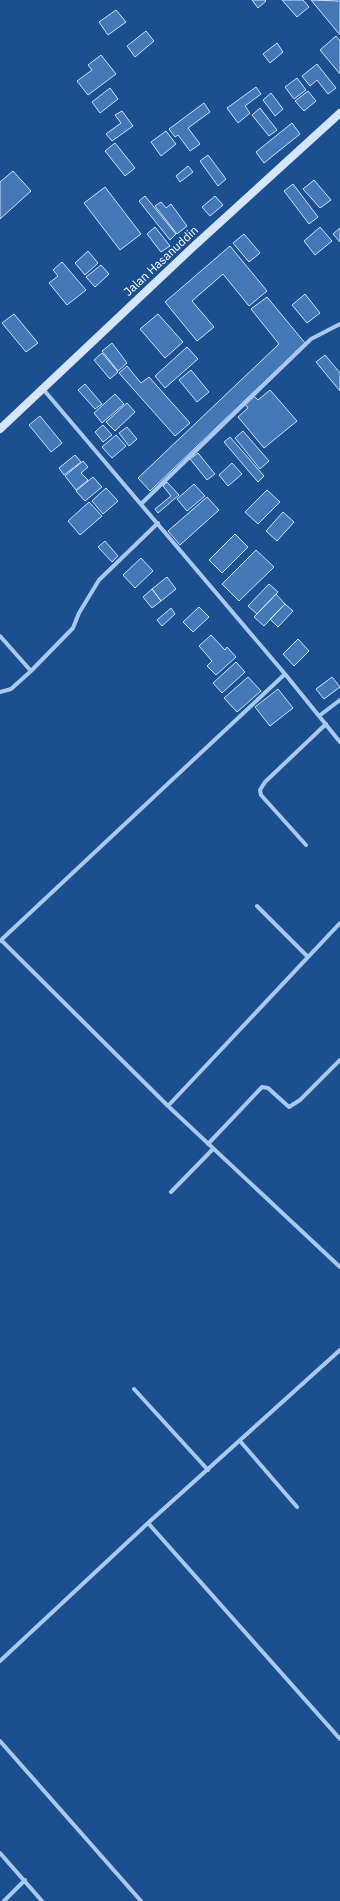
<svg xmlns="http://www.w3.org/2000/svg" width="340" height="1901" font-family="'IBM Plex Sans',sans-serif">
  <rect width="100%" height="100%" fill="#1b4f8f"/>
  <path fill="#4478b7" stroke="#cfe3fa" d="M 252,0 L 265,0 L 266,1 L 258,8 Z
    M 282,0 L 303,0 L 309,7 L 297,17 Z
    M 311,0 L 340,1 L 340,35 Z
    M 116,10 L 126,22 L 108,35 L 99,22 Z
    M 146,31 L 154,41 L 135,57 L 127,46 Z
    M 336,36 L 340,41 L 340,74 L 320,50 Z
    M 277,43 L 283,52 L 270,63 L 263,54 Z
    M 101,55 L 116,74 L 88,95 L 77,81 L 92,70 L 88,65 Z
    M 317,64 L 336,88 L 328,94 L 317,80 L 310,86 L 302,76 Z
    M 297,78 L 306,90 L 294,99 L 285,87 Z
    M 256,87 L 261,94 L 245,106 L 250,113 L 238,123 L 227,108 Z
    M 110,88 L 118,99 L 100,113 L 92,102 Z
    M 308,91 L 316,101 L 304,111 L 295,101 Z
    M 271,93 L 283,109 L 275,116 L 263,100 Z
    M 204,103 L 210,112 L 188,128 L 200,144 L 190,151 L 178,135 L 175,137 L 169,129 Z
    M 260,108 L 277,130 L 269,136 L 252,115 Z
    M 122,111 L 133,126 L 112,141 L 106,134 L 121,123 L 115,115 Z
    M 292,123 L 300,134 L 264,163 L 256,152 Z
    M 166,131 L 176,144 L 161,156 L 151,142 Z
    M 115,143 L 135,168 L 125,176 L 105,151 Z
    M 208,155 L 226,179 L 218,186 L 200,161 Z
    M 188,166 L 193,172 L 180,182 L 176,176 Z
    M 13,171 L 31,191 L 0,219 L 0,182 Z
    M 314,180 L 331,200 L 320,208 L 303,189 Z
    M 293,184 L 318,217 L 309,224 L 284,191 Z
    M 105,187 L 141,234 L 120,250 L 84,203 Z
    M 145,196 L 176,234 L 170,240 L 139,201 Z
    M 215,196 L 223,205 L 210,216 L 202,207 Z
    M 161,202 L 166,208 L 171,204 L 187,226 L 177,234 L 155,206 Z
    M 155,227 L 170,246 L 161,252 L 147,234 Z
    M 320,227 L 332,241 L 315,255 L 304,241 Z
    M 340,228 L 340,242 L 333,234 Z
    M 244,234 L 260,253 L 249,262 L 233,243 Z
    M 230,246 L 267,291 L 249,306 L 223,274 L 192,301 L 214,327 L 197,341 L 165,302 Z
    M 88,251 L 98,263 L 85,275 L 75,263 Z
    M 62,262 L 86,290 L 67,305 L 49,283 L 58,276 L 53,270 Z
    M 101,265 L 109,274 L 95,287 L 86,277 Z
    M 305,294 L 320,313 L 307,323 L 292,305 Z
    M 267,297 L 305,343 L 150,491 L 138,478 L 279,344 L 251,309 Z
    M 14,314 L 38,343 L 26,352 L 2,323 Z
    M 158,314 L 183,342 L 165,358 L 140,329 Z
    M 112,343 L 127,363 L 118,371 L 102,351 Z
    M 187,347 L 198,359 L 165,388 L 155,376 Z
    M 102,353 L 118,372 L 110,379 L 94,360 Z
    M 325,355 L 340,373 L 340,391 L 316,362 Z
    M 127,366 L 141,383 L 149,377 L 190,423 L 175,436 L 119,373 Z
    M 191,370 L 209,392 L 197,402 L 179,380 Z
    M 85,384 L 102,404 L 95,409 L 78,390 Z
    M 270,390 L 297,421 L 264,448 L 238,417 L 248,408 L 245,404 L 254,396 L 258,400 Z
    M 115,394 L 124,404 L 102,423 L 94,413 Z
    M 127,403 L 135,412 L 115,431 L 106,422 Z
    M 40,416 L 62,443 L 51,452 L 29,425 Z
    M 103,425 L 112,435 L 103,442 L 95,432 Z
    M 127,427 L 137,439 L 129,446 L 119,433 Z
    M 243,431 L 269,461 L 260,469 L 235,438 Z
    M 116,435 L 126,446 L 112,458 L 102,447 Z
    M 230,437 L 264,476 L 258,482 L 224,442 Z
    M 198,453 L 215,474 L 207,480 L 190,459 Z
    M 75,455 L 81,462 L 64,475 L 59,468 Z
    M 83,461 L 88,467 L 81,473 L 88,480 L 76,490 L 65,476 Z
    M 232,463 L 242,474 L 228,486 L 219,475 Z
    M 93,477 L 102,487 L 85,501 L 76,491 Z
    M 167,482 L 179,495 L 158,513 L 155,509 L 171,496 L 163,486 Z
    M 194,484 L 205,496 L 187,511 L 177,499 Z
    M 106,488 L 118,501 L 103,514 L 92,501 Z
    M 267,490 L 280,502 L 258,524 L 245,512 Z
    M 207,497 L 219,510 L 180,545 L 168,531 Z
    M 89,502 L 102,516 L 80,535 L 68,521 Z
    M 283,512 L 294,522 L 277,541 L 266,531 Z
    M 235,534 L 248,547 L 222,573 L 209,560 Z
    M 105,541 L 118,556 L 112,562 L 98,547 Z
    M 256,550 L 274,567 L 239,601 L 222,584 Z
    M 141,558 L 153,571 L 135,588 L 123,575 Z
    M 167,577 L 176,589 L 161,601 L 152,589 Z
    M 269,584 L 278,592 L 257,614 L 248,606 Z
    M 152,589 L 161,601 L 152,608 L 143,597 Z
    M 276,594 L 285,604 L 264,626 L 254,617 Z
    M 285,604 L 293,611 L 278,627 L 270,619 Z
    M 199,607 L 209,617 L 193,632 L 183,622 Z
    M 171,608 L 175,614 L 162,626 L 157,620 Z
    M 211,635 L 225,650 L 227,647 L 236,657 L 216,675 L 207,666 L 212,661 L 199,646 Z
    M 298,639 L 309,651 L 294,666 L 283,654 Z
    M 236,662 L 245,672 L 222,693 L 213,683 Z
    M 248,677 L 261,691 L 237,712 L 224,698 Z
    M 332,677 L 340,687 L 324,699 L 316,689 Z
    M 278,689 L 293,708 L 270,726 L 255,707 Z"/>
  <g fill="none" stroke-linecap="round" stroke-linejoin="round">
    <path stroke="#a9c9ee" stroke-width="4" d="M 43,389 L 285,674 L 340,742
      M 141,504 L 311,339 L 340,324
      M 0,636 L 31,671
      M 0,692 L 11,689 L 31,671 L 73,628 L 79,613 L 99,580 L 158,523
      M 319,716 L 340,700
      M 306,845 L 261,795 L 260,790 L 265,782 L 326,724
      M 257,906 L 308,957
      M 1,940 L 168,1106 L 340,1267
      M 0,941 L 285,674
      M 168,1106 L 340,923
      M 208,1144 L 262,1087 L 268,1088 L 289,1107 L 300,1100 L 340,1060
      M 171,1192 L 213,1149
      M 134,1389 L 208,1470
      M 240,1441 L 297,1507
      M 148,1523 L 340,1739
      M 0,1661 L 148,1523 L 340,1350
      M 0,1741 L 141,1901
      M 0,1853 L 42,1901
      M 4,1901 L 25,1880"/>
    <path stroke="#d6e6fa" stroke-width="8" d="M 0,429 L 193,247 L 340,113"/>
  </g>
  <g text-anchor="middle" stroke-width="3" stroke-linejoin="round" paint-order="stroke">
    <g font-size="12" fill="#fff" stroke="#1b4f8f">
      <text transform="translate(161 261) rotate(-43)" y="4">Jalan Hasanuddin</text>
    </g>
  </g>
</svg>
